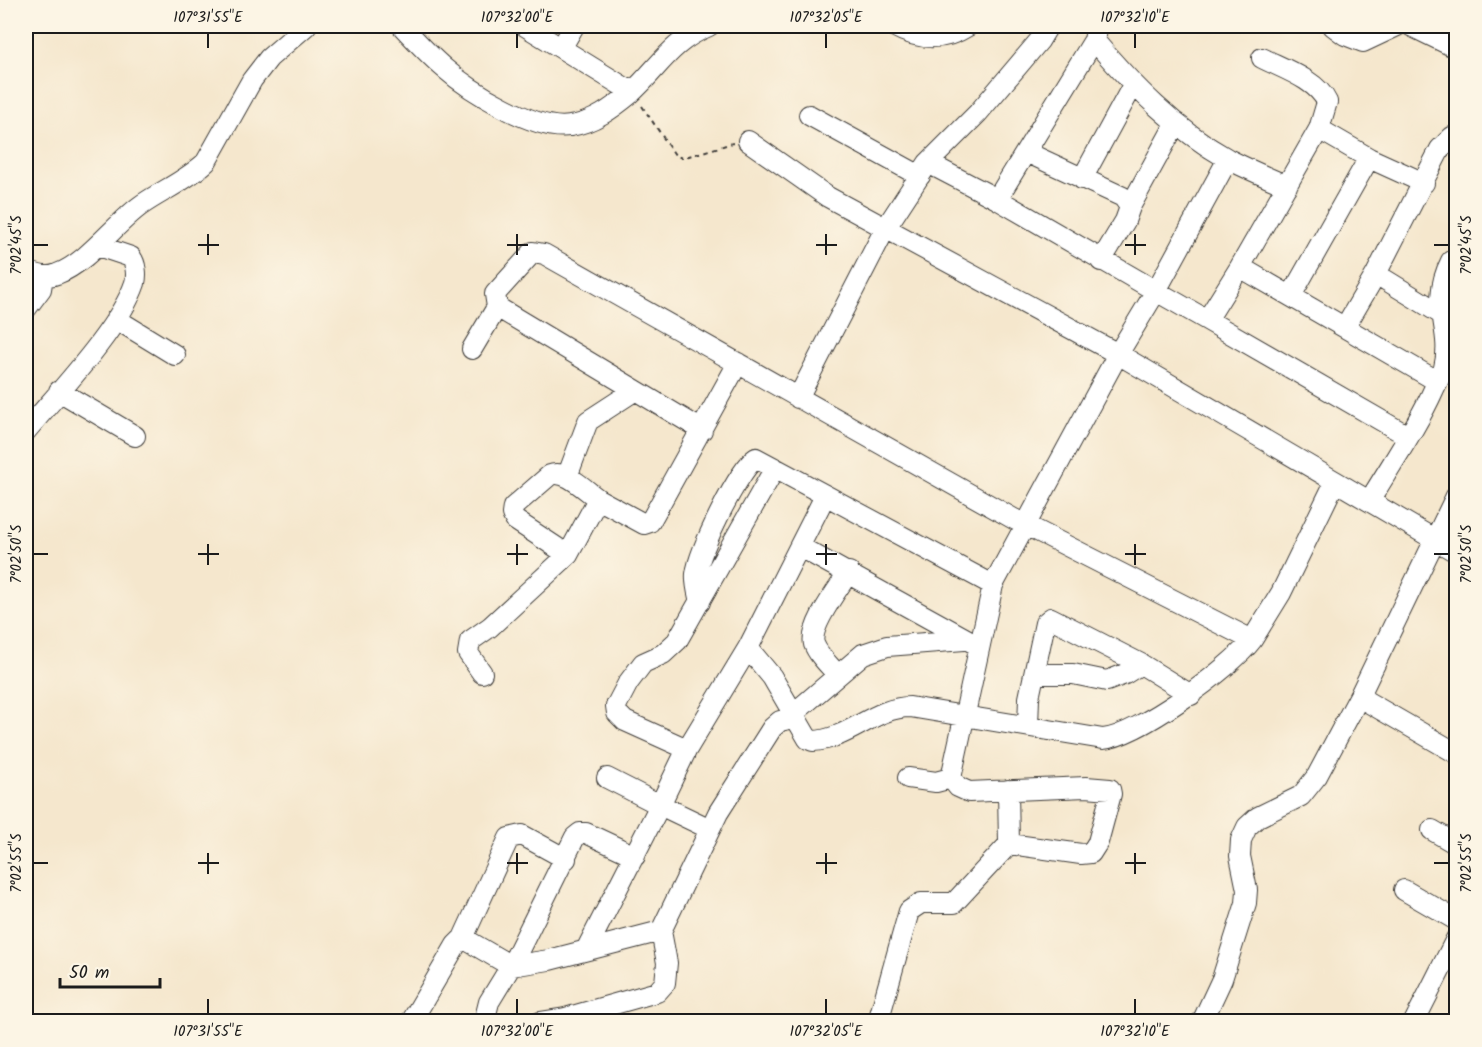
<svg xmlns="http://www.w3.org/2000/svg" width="1482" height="1047" font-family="Kalam,sans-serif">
  <rect width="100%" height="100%" fill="#fcf5e5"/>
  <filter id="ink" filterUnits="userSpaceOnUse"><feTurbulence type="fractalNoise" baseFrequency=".0167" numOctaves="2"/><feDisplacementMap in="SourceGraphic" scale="12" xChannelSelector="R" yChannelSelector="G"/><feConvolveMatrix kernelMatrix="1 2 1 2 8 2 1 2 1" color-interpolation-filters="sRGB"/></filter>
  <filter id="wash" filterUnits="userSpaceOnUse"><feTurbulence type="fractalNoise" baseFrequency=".008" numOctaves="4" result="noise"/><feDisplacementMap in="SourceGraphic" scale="24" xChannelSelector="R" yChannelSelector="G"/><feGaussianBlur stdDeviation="1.35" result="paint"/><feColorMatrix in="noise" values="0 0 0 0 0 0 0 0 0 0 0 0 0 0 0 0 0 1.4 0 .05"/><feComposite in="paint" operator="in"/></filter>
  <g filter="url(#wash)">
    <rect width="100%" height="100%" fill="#f5e7cd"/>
  </g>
  <g filter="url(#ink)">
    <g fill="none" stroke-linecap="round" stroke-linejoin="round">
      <defs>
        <path id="minor" d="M 402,26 C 415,40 429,55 444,68 C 469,90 536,132 570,126 C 593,123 613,108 630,94 C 660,67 669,43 709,26
          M 525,26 L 632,92
          M 893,26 C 918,40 943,42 968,26
          M 1097,26 L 1094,40 C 1133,86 1175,129 1228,159 C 1247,169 1267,177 1287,186
          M 1333,26 L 1345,35 L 1363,42 L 1397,26
          M 1411,26 L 1456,48
          M 562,47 L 574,26
          M 809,115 L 920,176
          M 1319,129 L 1369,158
          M 748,141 L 828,197 L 1118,354 L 1456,552
          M 1026,152 L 1123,197 L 1130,207 L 1125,221 L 1101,261
          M 928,163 L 997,199 L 1094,40
          M 1082,179 L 1133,85
          M 997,199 L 1156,291 L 1228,159
          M 1130,207 L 1176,123
          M 1240,267 L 1319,129 L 1327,102 C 1317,80 1284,69 1262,58
          M 26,271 C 36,274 46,279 57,274 C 87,263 113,226 140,206 C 161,191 186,181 206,162 L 252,80 L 269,58 L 306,26
          M 1376,274 L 1441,314
          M 1291,296 L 1369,158 L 1424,183
          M 26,309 L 41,289 L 43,276
          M 116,319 L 175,355
          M 1207,320 L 1408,436
          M 1345,327 L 1376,274 L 1440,149 L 1452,137 L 1456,137
          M 472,349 L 497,307
          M 59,391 L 135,436
          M 798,398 L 885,229 L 928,163 L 978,113 L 1039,41 L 1048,26
          M 702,430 L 497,307 L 495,294 L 533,252 L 544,254 L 1014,519 L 1252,640 L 1281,593 L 1335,482
          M 26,431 C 57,394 120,328 135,283 C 137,275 136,264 131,257 L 98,246
          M 567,477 L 588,421 L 634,391
          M 1370,500 C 1392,463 1417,427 1434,389 C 1437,382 1442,375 1444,368 C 1454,328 1428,306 1451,261 L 1456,260
          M 800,547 L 979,646
          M 568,555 L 515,520 L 512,514 L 513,507 L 550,475 C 566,469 585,490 598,499
          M 700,602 C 698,593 695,583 696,574 C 699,551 738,470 756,458 L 993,585
          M 748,648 L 772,677 L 808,739 L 813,741 C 848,740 875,707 910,707 L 1103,739 C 1138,736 1231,668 1252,640
          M 482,673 L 468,653 L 470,641 L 490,627 L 568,555 L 598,499 L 644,524 L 650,522 L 738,363
          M 837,674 C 829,665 818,655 814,644 C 809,626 839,588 849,572
          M 1035,674 L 1073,674 L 1107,681 L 1125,674 L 1141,664
          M 1359,697 L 1456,753
          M 793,714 L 863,654 L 887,646 L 964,640
          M 1028,726 L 1029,698 L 1045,623 L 1051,618 L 1141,664 L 1191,695
          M 687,749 L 625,721 L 617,713 L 616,706 L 628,683 L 643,663 L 663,654 L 677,641 L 775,468
          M 607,778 L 660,805 L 687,749 L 748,648 L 825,496
          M 908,778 L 936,782 L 951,778
          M 1432,830 L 1456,844
          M 1009,844 L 1081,854 L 1091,853 L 1098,842 L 1111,794 L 1110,789 L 1086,787 L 969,792 L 958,787 L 951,778 L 993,585 L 1118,354 L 1156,291 L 1207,320 L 1240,267 L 1437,381
          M 1404,890 L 1456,920
          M 463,938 L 511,966 L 549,960 L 661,931
          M 586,950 L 660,805 L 710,829
          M 411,1022 L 456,945 L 463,938 L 509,838 L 522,835 L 566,859
          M 488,1022 L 485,1018 L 489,1002 L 511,966 L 575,837 L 580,833 L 586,833 L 635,856
          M 540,1022 L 565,1018 L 657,992 L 665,983 L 667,963 L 661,931 L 718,813 L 772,728 L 780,721 L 794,718
          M 878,1022 L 909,911 L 921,903 L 954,903 L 1009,844 L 1008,790
          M 1202,1022 L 1222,979 L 1246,903 L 1247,890 L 1240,856 L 1241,840 L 1247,827 L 1258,817 L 1301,796 L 1317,776 L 1359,697 L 1456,496
          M 1414,1022 L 1456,939"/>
      </defs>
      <use href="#minor" stroke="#3d3a37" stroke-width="22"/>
      <path stroke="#3d3a37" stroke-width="2" stroke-dasharray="4.5 4.5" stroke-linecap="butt" d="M 642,106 L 675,155 L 682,158 L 733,143"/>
      <use href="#minor" stroke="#fff" stroke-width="20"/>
    </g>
  </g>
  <path fill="none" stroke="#1c1c1c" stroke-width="2" d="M 208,33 L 208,48M 517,33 L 517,48M 826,33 L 826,48M 1135,33 L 1135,48M 208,234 L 208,255M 517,234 L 517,255M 826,234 L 826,255M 1135,234 L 1135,255M 33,245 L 48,245M 198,245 L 219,245M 507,245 L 528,245M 816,245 L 837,245M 1125,245 L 1146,245M 1434,245 L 1449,245M 208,544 L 208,565M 517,544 L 517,565M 826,544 L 826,565M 1135,544 L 1135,565M 33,554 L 48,554M 198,554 L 219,554M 507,554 L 528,554M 816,554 L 837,554M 1125,554 L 1146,554M 1434,554 L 1449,554M 208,853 L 208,874M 517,853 L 517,874M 826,853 L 826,874M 1135,853 L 1135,874M 33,863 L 48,863M 198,863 L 219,863M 507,863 L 528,863M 816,863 L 837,863M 1125,863 L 1146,863M 1434,863 L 1449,863M 208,999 L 208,1014M 517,999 L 517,1014M 826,999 L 826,1014M 1135,999 L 1135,1014"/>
  <rect width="1482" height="1047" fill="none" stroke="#fcf5e5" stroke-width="66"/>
  <path d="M60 978v9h100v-9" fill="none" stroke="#1c1c1c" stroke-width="3"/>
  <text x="69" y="978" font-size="18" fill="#1c1c1c" stroke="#fcf5e5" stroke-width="4.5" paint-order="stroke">50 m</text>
  <rect x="33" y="33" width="1416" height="981" fill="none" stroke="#1c1c1c" stroke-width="2"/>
  <g font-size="15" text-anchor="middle" fill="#1c1c1c">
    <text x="208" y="22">107°31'55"E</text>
    <text x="517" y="22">107°32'00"E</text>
    <text x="826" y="22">107°32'05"E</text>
    <text x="1135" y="22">107°32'10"E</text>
    <text transform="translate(16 245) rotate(-90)" y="5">7°02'45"S</text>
    <text transform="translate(1466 245) rotate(-90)" y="5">7°02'45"S</text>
    <text transform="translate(16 554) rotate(-90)" y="5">7°02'50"S</text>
    <text transform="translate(1466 554) rotate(-90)" y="5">7°02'50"S</text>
    <text transform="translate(16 863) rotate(-90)" y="5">7°02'55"S</text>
    <text transform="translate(1466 863) rotate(-90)" y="5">7°02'55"S</text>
    <text x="208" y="1036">107°31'55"E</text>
    <text x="517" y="1036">107°32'00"E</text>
    <text x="826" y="1036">107°32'05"E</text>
    <text x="1135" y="1036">107°32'10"E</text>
  </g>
</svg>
